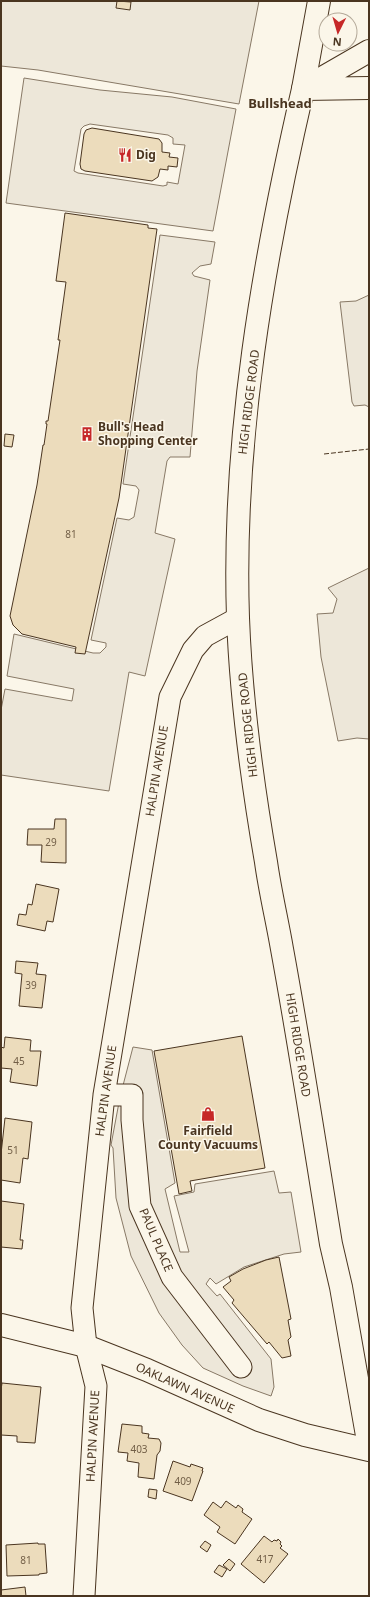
<svg xmlns="http://www.w3.org/2000/svg" width="370" height="1597" font-family="'Noto Sans',sans-serif">
  <rect width="100%" height="100%" fill="#fbf6e9"/>
  <path fill="#ede7d9" stroke="#887966" fill-rule="evenodd" d="M 1,1 L 259,1 L 239,104 L 38,70 L 1,66 Z
    M 24,78 L 100,90 L 172,97 L 236,109 L 213,231 L 6,203 ZM 90,124 L 168,135 L 173,138 L 173,144 L 185,145 L 178,184 L 167,182 L 167,185 L 163,186 L 78,173 L 74,171 L 81,129 L 84,126 Z
    M 160,235 L 215,242 L 211,264 L 200,266 L 192,273 L 194,276 L 210,280 L 197,371 L 190,457 L 170,457 L 167,461 L 155,533 L 175,539 L 145,676 L 129,672 L 109,791 L 1,775 L 1,710 L 5,689 L 72,701 L 74,689 L 7,676 L 14,634 L 93,653 L 100,653 L 106,647 L 106,643 L 91,640 L 117,518 L 129,520 L 134,517 L 139,490 L 136,486 L 123,484 Z
    M 369,295 L 369,407 L 365,405 L 354,406 L 352,402 L 340,302 L 356,301 Z
    M 369,568 L 369,739 L 357,738 L 338,741 L 321,657 L 317,614 L 333,613 L 337,599 L 328,588 Z
    M 133,1047 L 152,1050 L 175,1183 L 165,1189 L 180,1252 L 189,1252 L 174,1196 L 194,1192 L 195,1184 L 274,1171 L 279,1193 L 291,1192 L 301,1252 L 284,1254 L 244,1267 L 216,1284 L 210,1278 L 206,1284 L 217,1296 L 220,1294 L 271,1359 L 274,1387 L 271,1396 L 243,1386 L 203,1368 L 182,1345 L 159,1313 L 131,1256 L 116,1198 L 113,1148 L 111,1145 L 120,1097 Z"/>
  <path fill="#ecdcbc" stroke="#4a3520" d="M 117,1 L 131,2 L 130,10 L 116,8 Z
    M 92,128 L 159,139 L 162,143 L 162,152 L 170,153 L 169,157 L 178,158 L 177,167 L 168,166 L 168,170 L 160,169 L 158,177 L 152,181 L 85,171 L 81,169 L 80,164 L 84,134 L 86,130 Z
    M 65,213 L 148,225 L 148,228 L 157,229 L 119,498 L 85,654 L 75,653 L 76,647 L 22,634 L 13,625 L 10,616 L 37,485 L 43,445 L 44,445 L 47,424 L 46,424 L 46,421 L 48,421 L 60,340 L 58,340 L 66,282 L 56,281 Z
    M 5,434 L 14,435 L 12,447 L 4,446 Z
    M 55,819 L 66,819 L 66,863 L 41,862 L 42,845 L 27,845 L 28,829 L 54,829 Z
    M 36,884 L 59,889 L 53,922 L 47,921 L 45,931 L 17,925 L 19,914 L 26,915 L 28,904 L 32,905 Z
    M 16,961 L 38,963 L 36,974 L 46,975 L 42,1008 L 19,1006 L 22,974 L 15,973 Z
    M 242,1036 L 265,1168 L 190,1181 L 192,1191 L 179,1194 L 154,1051 Z
    M 5,1037 L 31,1040 L 30,1051 L 41,1051 L 37,1086 L 10,1082 L 12,1069 L 1,1068 L 1,1047 L 4,1048 Z
    M 5,1118 L 32,1122 L 28,1159 L 23,1158 L 20,1183 L 1,1180 L 1,1154 Z
    M 1,1201 L 24,1204 L 20,1240 L 23,1240 L 22,1249 L 1,1247 Z
    M 279,1257 L 291,1319 L 288,1320 L 291,1337 L 288,1340 L 291,1356 L 282,1358 L 269,1342 L 267,1344 L 232,1303 L 234,1300 L 223,1287 L 231,1281 L 229,1277 L 243,1269 L 266,1260 Z
    M 2,1383 L 41,1387 L 35,1443 L 17,1442 L 17,1436 L 1,1435 L 1,1390 Z
    M 122,1424 L 142,1426 L 142,1433 L 149,1434 L 148,1438 L 159,1439 L 161,1443 L 160,1451 L 157,1455 L 154,1479 L 138,1477 L 139,1463 L 127,1461 L 128,1453 L 118,1452 Z
    M 173,1461 L 190,1467 L 191,1464 L 203,1468 L 202,1471 L 203,1471 L 192,1501 L 163,1491 Z
    M 149,1489 L 157,1490 L 156,1499 L 148,1497 Z
    M 226,1501 L 236,1508 L 238,1505 L 243,1509 L 242,1512 L 252,1519 L 235,1544 L 217,1532 L 220,1527 L 204,1515 L 213,1502 L 221,1508 Z
    M 264,1536 L 272,1542 L 274,1540 L 277,1541 L 278,1539 L 281,1542 L 280,1544 L 282,1546 L 280,1548 L 288,1554 L 264,1583 L 241,1564 Z
    M 205,1541 L 211,1545 L 207,1552 L 200,1547 Z
    M 38,1543 L 38,1544 L 45,1544 L 47,1573 L 39,1574 L 39,1575 L 7,1576 L 6,1545 Z
    M 229,1559 L 235,1564 L 230,1571 L 223,1565 Z
    M 219,1565 L 227,1569 L 222,1577 L 214,1572 Z
    M 25,1587 L 26,1596 L 1,1596 L 1,1590 Z"/>
  <g fill="none" stroke-linecap="round" stroke-linejoin="round">
    <defs>
      <path id="street" d="M 104,1095 L 132,1095 L 132,1120 L 140,1206 L 172,1277 L 241,1367
        M 84,1596 L 96,1386 L 86,1346 L 82,1308 L 104,1095 L 170,697 L 193,650 L 205,636 L 238,618"/>
      <path id="secondary" d="M 303,89 L 319,1
        M 1,1325 L 86,1346 L 147,1370 L 259,1420 L 305,1435 L 369,1450"/>
      <path id="primary" d="M 303,89 C 263,262 232,440 238,618 C 241,700 252,781 266,862 C 270,891 277,920 282,949 C 300,1047 315,1146 331,1244 L 341,1287 L 369,1447
        M 303,89 L 369,51
        M 304,89 L 369,88"/>
    </defs>
    <use href="#street" stroke="#4a3520" stroke-width="23"/>
    <use href="#secondary" stroke="#4a3520" stroke-width="24"/>
    <use href="#primary" stroke="#4a3520" stroke-width="24"/>
    <use href="#street" stroke="#fbf6e9" stroke-width="21"/>
    <use href="#secondary" stroke="#fbf6e9" stroke-width="22"/>
    <use href="#primary" stroke="#fbf6e9" stroke-width="22"/>
    <path stroke="#4a3520" stroke-width="1" stroke-dasharray="5 2" stroke-linecap="butt" d="M 324,454 L 369,449"/>
  </g>
  <defs>
    <symbol id="restaurant-bare" viewBox="-9 -9 18 18"><path d="M-5-6h1v4h1v-4h1v4h1v-4h1v5L-1.5 .5V6h-2V.5L-5-1ZM5-6V6H3V1.5H1.5Q1.5-4 5-6Z" fill="#c62828" stroke="#fbf6e9" stroke-width="2.5" paint-order="stroke"/></symbol>
    <symbol id="building-bare" viewBox="-9 -9 18 18"><path d="M-4-6H4V6H1V3H-1V6H-4ZM-2.5-4.3h1.7v1.8h-1.7ZM.8-4.3h1.7v1.8H.8ZM-2.5-1h1.7V.8h-1.7ZM.8-1h1.7V.8H.8Z" fill="#c62828" stroke="#fbf6e9" stroke-width="2.5" paint-order="stroke"/></symbol>
    <symbol id="shop-bare" viewBox="-9 -9 18 18"><path d="M-5-2.5h2.3a2.7 3.5 0 0 1 5.4 0H5L5.5 6h-11ZM-1.5-2.5h3a1.5 2.3 0 0 0-3 0Z" fill="#c62828" stroke="#fbf6e9" stroke-width="2.5" paint-order="stroke"/></symbol>
  </defs>
  <g fill-rule="evenodd">
    <use href="#restaurant-bare" x="115" y="145" width="20" height="20"/>
    <use href="#building-bare" x="77" y="424" width="20" height="20"/>
    <use href="#shop-bare" x="198" y="1104" width="20" height="20"/>
  </g>
  <g text-anchor="middle" stroke-width="3" stroke-linejoin="round" paint-order="stroke">
    <g font-size="10" fill="#725f47">
      <text x="71" y="538">81</text>
      <text x="51" y="846">29</text>
      <text x="31" y="989">39</text>
      <text x="19" y="1065">45</text>
      <text x="13" y="1154">51</text>
      <text x="139" y="1453">403</text>
      <text x="183" y="1485">409</text>
      <text x="265" y="1563">417</text>
      <text x="26" y="1564">81</text>
    </g>
    <g font-size="12" font-weight="bold" fill="#4a3520" stroke="#fbf6e9" text-anchor="start">
      <text x="136" y="159">Dig</text>
      <text x="98" y="431">Bull's Head<tspan x="98" dy="14">Shopping Center</tspan></text>
      <text x="208" y="1135" text-anchor="middle">Fairfield<tspan x="208" dy="14">County Vacuums</tspan></text>
    </g>
    <g font-size="12" fill="#4a3520" stroke="#fbf6e9">
      <text transform="translate(249 402) rotate(-83)" y="4">HIGH RIDGE ROAD</text>
      <text transform="translate(248 725) rotate(-96)" y="4">HIGH RIDGE ROAD</text>
      <text transform="translate(157 771) rotate(-81)" y="4">HALPIN AVENUE</text>
      <text transform="translate(298 1045) rotate(81)" y="4">HIGH RIDGE ROAD</text>
      <text transform="translate(106 1091) rotate(-82)" y="4">HALPIN AVENUE</text>
      <text transform="translate(156 1240) rotate(67)" y="4">PAUL PLACE</text>
      <text transform="translate(185 1388) rotate(24)" y="4">OAKLAWN AVENUE</text>
      <text transform="translate(93 1436) rotate(-87)" y="4">HALPIN AVENUE</text>
    </g>
    <g font-size="13" font-weight="bold" fill="#4a3520" stroke="#fbf6e9">
      <text x="280" y="108">Bullshead</text>
    </g>
  </g>
  <rect width="370" height="1597" fill="none" stroke="#4a3520" stroke-width="4"/>
  <g transform="translate(338 32) rotate(185)"><circle r="19" fill="#fbf6e9" stroke="#b4a999"/>
  <path d="M0-3L7 15L0 10L-7 15Z" fill="#c62828"/>
  <text y="-6" font-size="11" font-weight="bold" text-anchor="middle" fill="#4a3520">N</text>
  </g>
</svg>
